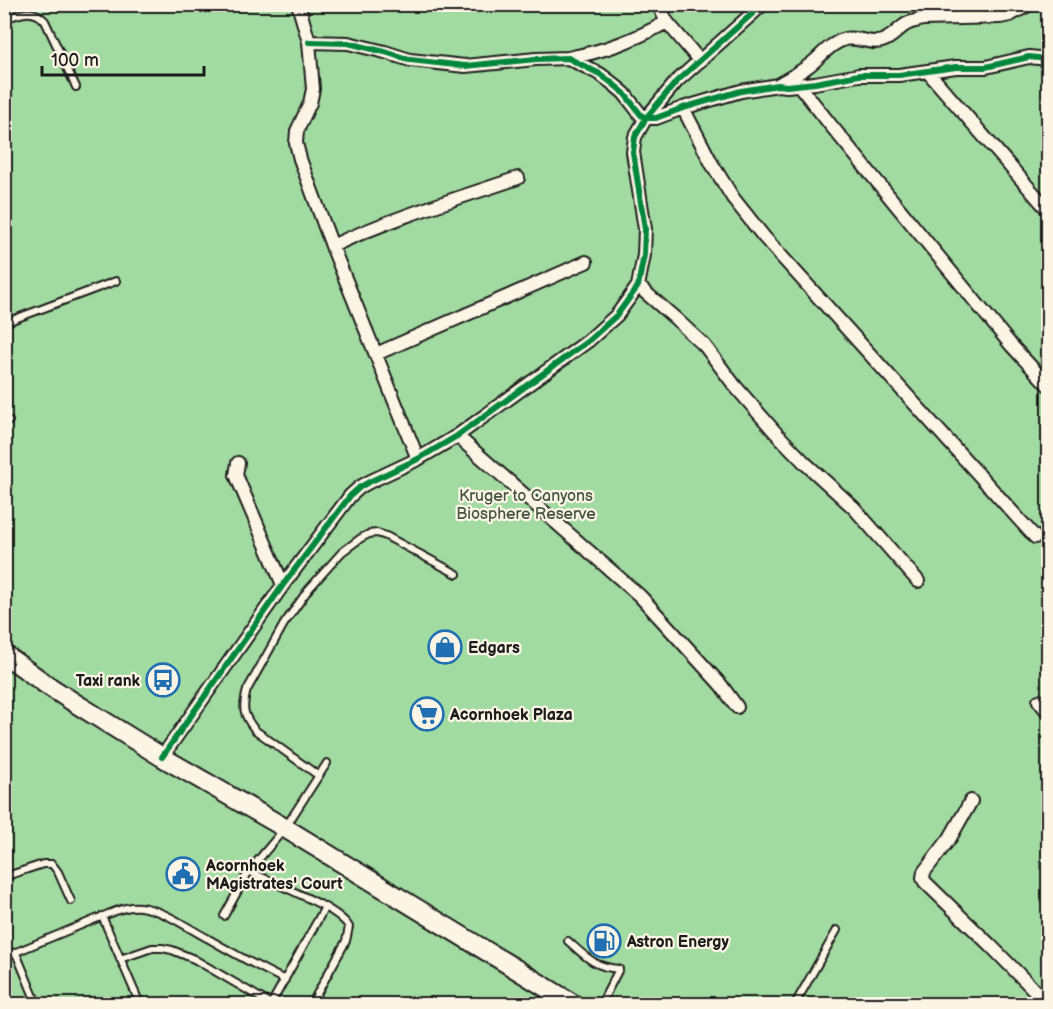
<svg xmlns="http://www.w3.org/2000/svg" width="1053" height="1009" font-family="'Balsamiq Sans',sans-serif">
  <rect width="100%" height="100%" fill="#fbebe5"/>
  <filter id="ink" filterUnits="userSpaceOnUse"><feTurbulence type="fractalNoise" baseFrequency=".0167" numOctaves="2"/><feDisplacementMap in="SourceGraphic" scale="12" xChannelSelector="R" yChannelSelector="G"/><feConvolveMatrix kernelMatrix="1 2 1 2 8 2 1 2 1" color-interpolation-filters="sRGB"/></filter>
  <g filter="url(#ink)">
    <path fill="#a2dba1" stroke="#5f7c5e" stroke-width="1.5" d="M 5,5 L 1048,5 L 1048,1004 L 5,1004 Z"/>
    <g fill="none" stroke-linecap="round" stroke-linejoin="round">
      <defs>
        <path id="lane" d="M 4,19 C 20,14 33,7 45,21 L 76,87
          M 4,323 L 116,281
          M 4,424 L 9,421
          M 319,776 L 255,730 C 243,715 242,708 247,690 L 284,624 L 308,590 L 342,552 L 361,538 L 369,534 L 377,533 L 386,536 L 457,574
          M 249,871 L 285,828 L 327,763
          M 4,877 L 43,864 L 52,864 L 58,872 L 71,901
          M 102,916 L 140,1004
          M 224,916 L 249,871 C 273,884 337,906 349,927 L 346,941 L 312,1003
          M 568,941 C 586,957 594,967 619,969 L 601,1004
          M 16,953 L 37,1004
          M 4,957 L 108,914 C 119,910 128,906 140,907 C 164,910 186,927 207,938 C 233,953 258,967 285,980
          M 120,959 L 152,948 L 162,948 L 172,950 L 194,959 L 271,1004
          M 271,1004 L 325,907
          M 795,1004 L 837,930"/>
        <path id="street" d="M 298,4 L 309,42 L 313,89 L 310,103 L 297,131 L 296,143 L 300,159 L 332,246 L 418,459
          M 658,4 L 667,22 L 700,61
          M 309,42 L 348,43 L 385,52 L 410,60 L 465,66 L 536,59 L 568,58 L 600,74 L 612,83 L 624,93 L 641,115 L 646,118 L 656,118 L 683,108 L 741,91 L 778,85 L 787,86 L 815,83 L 859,75 L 899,75 L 956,67 L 986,67 L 1029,57 L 1048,59
          M 568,58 C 605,51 634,40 667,22
          M 928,72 L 1048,210
          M 779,84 C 790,78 801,72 811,64 C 822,55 831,43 845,39 C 858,36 870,45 882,41 C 892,38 897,30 905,25 C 910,21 917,21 923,19 L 1000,17 L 1010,15 L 1030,4
          M 799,85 L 829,123 L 1011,345 L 1048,385
          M 683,108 L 712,164 L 733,198 L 764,237 L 1035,537
          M 332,246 C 392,218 456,199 518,178
          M 638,286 L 676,319 L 705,346 L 735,386 L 775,432 L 805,463 L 854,508 L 918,581
          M 376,354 L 586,262
          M 457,436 L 640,596 L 721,685 L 737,707
          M 238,463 L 236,475 L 283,585
          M 1039,701 L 1048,712
          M 162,757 L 283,585 L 350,496 L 360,487 L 369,482 L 418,459 L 457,436 L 588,341 L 617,315 L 638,286 L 644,255 L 645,229 L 633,152 L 635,137 L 646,118 L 677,81 L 763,4
          M 971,801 L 950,838 L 924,872 L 923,878 L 925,882 L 991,946 L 1048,1004"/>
        <path id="secondary" d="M 4,654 L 47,685 L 75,703 L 162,757 L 285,828 L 573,1004"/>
      </defs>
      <use href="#lane" stroke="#1c1c1c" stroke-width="10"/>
      <use href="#street" stroke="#1c1c1c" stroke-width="16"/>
      <use href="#secondary" stroke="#1c1c1c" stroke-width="22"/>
      <use href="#lane" stroke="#fcf5e5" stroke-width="6"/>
      <use href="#street" stroke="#fcf5e5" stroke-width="12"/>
      <use href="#secondary" stroke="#fcf5e5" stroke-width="18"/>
      <defs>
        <path id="cycleway" d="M 309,42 L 348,43 L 385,52 L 410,60 L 465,66 L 536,59 L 568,58 L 600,74 L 612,83 L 624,93 L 641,115 L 646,118 L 656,118 L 683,108 L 741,91 L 778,85 L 787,86 L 815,83 L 859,75 L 899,75 L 956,67 L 986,67 L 1029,57 L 1048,59
          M 162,757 L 283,585 L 350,496 L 360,487 L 369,482 L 418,459 L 457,436 L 588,341 L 617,315 L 638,286 L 644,255 L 645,229 L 633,152 L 635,137 L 646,118 L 677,81 L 763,4"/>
      </defs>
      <use href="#cycleway" stroke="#fcf5e5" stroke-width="10"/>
      <use href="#cycleway" stroke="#00873e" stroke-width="6"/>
    </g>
  </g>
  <defs>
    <symbol id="shop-ring" viewBox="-11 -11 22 22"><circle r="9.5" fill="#fcf5e5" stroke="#1f6fb2" stroke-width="1.5"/><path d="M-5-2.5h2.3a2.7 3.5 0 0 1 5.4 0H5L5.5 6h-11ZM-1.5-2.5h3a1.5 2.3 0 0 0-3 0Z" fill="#1f6fb2"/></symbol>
    <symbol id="bus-ring" viewBox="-11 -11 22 22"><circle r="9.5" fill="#fcf5e5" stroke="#1f6fb2" stroke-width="1.5"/><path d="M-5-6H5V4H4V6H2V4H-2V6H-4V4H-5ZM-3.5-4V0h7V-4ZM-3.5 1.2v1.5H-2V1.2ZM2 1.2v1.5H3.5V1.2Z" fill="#1f6fb2"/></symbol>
    <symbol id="supermarket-ring" viewBox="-11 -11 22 22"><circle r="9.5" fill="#fcf5e5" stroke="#1f6fb2" stroke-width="1.5"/><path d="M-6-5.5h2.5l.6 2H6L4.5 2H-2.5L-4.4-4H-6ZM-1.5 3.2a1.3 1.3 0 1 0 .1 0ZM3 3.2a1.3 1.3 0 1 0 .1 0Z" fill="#1f6fb2"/></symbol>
    <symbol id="civic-ring" viewBox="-11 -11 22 22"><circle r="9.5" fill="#fcf5e5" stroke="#1f6fb2" stroke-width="1.5"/><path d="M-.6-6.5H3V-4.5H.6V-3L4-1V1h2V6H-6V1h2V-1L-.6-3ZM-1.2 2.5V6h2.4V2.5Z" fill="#1f6fb2"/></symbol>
    <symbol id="fuel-ring" viewBox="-11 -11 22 22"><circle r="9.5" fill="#fcf5e5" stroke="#1f6fb2" stroke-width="1.5"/><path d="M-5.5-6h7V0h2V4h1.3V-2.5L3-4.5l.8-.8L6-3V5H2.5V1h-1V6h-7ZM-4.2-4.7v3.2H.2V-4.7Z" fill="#1f6fb2"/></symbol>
  </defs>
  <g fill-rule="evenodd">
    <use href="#shop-ring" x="426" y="628" width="38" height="38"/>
    <use href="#bus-ring" x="144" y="661" width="38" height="38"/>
    <use href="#supermarket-ring" x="408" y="695" width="38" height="38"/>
    <use href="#civic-ring" x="164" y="855" width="38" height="38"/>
    <use href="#fuel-ring" x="585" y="922" width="38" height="38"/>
  </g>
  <g text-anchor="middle" stroke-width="4.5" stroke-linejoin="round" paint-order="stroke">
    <g font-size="16" fill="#454" stroke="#fcf5e5">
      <text x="526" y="501">Kruger to Canyons<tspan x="526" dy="18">Biosphere Reserve</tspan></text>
    </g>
    <g font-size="16" font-weight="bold" fill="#1c1c1c" stroke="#fcf5e5" text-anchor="start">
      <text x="468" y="653">Edgars</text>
      <text x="140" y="686" text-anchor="end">Taxi rank</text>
      <text x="450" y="720">Acornhoek Plaza</text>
      <text x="206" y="871">Acornhoek<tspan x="206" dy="18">MAgistrates' Court</tspan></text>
      <text x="627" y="947">Astron Energy</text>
    </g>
  </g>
  <rect width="1053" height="1009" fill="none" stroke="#fcf5e5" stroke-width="24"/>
  <rect x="12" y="12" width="1029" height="985" fill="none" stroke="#1c1c1c" stroke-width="2" filter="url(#ink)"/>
  <path d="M42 66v9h162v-9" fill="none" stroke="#1c1c1c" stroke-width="3"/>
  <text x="51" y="66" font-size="18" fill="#1c1c1c" stroke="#fcf5e5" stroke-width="4.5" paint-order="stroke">100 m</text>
</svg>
